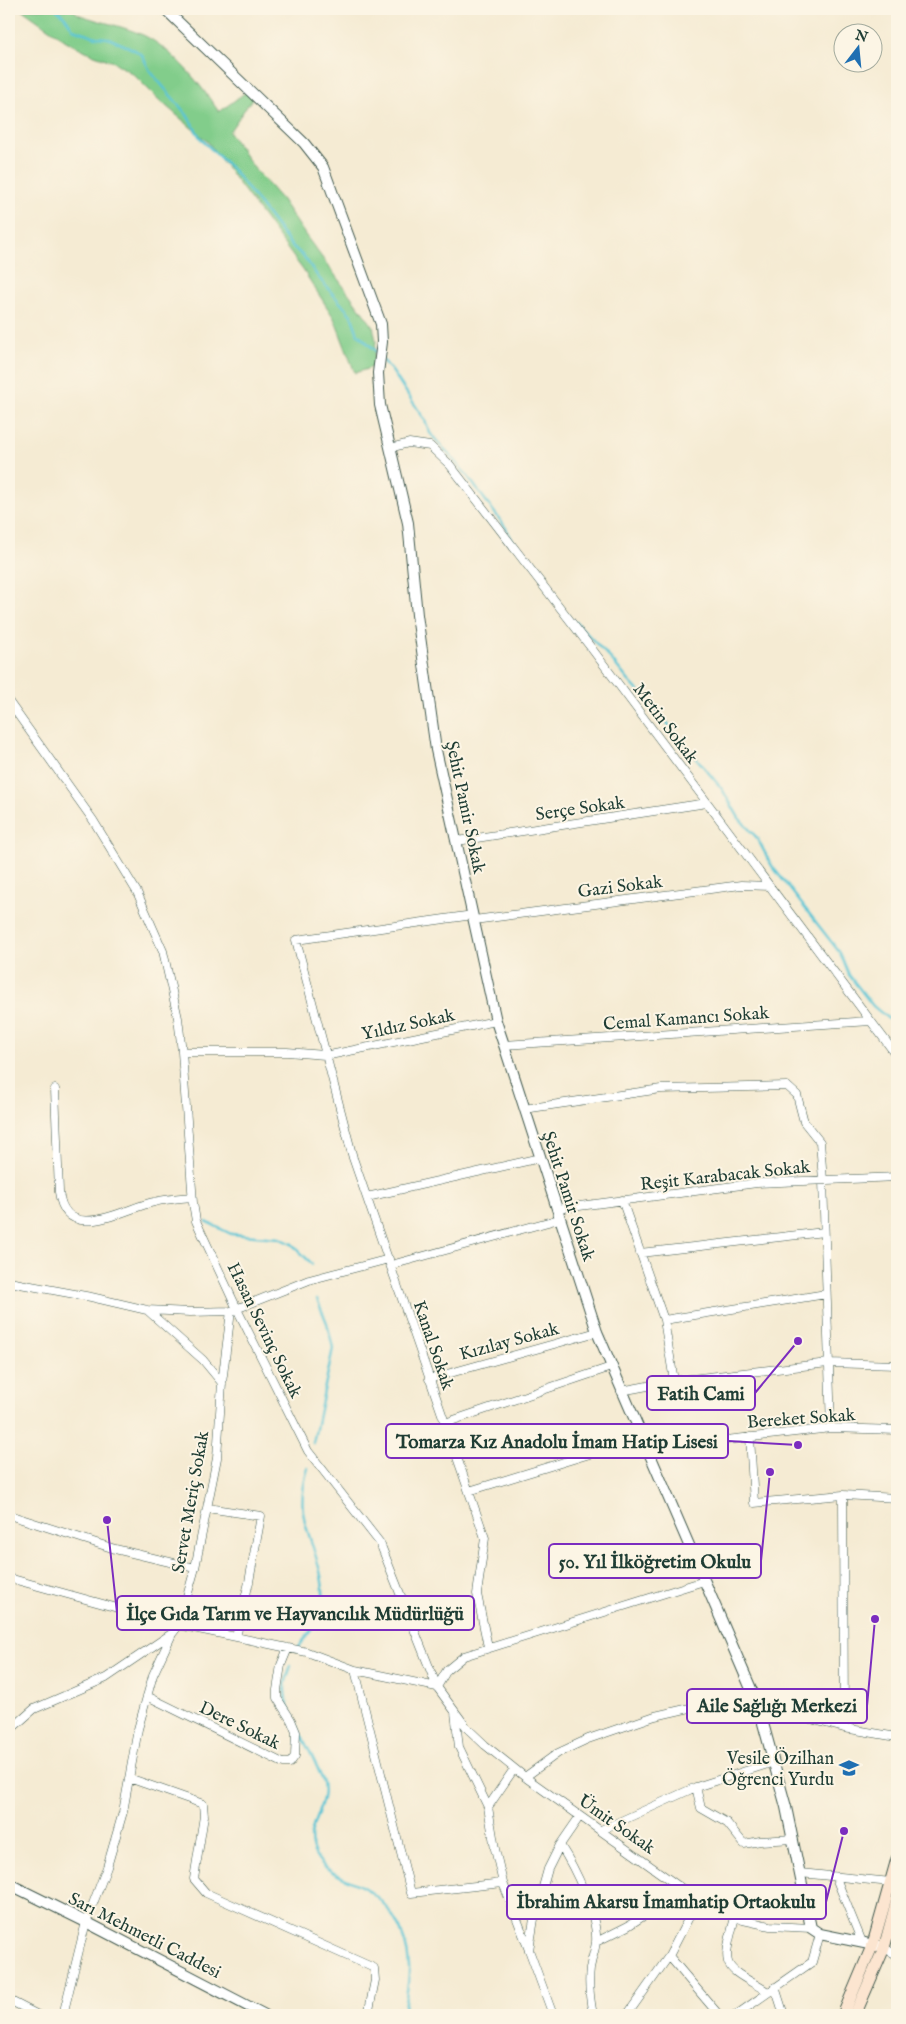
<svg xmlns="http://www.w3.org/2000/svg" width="906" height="2024" font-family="'IM FELL English',serif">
  <rect width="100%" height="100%" fill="#fcf5e5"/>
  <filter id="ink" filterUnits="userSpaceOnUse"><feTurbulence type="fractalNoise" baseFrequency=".02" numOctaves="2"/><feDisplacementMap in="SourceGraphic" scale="10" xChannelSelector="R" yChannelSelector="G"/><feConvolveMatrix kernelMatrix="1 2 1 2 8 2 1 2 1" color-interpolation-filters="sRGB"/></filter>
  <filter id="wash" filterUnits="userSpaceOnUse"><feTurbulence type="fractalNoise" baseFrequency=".0096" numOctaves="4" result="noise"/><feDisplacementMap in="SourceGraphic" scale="20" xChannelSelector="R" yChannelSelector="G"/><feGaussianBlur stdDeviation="1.12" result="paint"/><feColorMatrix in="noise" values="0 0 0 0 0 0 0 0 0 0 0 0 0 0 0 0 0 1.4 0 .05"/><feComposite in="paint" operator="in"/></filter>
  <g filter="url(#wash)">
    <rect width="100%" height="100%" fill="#f5ebd3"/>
    <path fill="#82cd8b" stroke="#508560" d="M 21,9 L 71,9 L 80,15 C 100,22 123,26 143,35 C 173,49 201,85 219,112 L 250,89 L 256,93 L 229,132 L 254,168 L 282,200 L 306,236 L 373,326 L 376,341 L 373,367 L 355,373 L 334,318 L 303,270 L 208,142 L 158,99 L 133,74 L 114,62 L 92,54 L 66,41 Z"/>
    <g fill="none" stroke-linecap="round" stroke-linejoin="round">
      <path stroke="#5ac5d5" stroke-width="2.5" d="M 56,9 L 65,17 L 73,29 L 96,37 L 108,38 L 133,49 L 142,55 L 150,71 L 187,115 L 201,139 L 233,170 L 245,185 L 290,244 L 305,258 L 318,277 L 351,315 L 358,334 L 378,353
        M 383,360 L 392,371 L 425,420 L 430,433 L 466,474 L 506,528 L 514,543
        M 576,622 L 611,659 L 628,680 L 659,713 L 722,789 L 739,818 L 757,838 L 772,866 L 840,953 L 849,975 L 873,1006 L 897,1026
        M 207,1222 L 231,1234 L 279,1238 L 292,1244 L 312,1264
        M 313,1443 L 333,1348 L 327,1323 L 317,1299
        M 298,1649 C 305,1636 319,1624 322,1609 C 328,1581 312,1548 305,1522 C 300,1505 303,1485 308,1468
        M 291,1666 C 289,1672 285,1681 285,1688 C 283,1712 317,1757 323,1783 C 329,1809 300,1828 316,1856 C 325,1872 343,1877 359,1885 C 389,1900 407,1933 409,1966 C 410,1982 405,1999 403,2015"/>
    </g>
  </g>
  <g filter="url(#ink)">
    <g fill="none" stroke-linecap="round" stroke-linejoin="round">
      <defs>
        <path id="minor" d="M 390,448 L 409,443 L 430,446 L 450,465 L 592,649 L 897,1056
          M 9,702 L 93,820 L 137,892 L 163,951 L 178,1018 L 182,1052 L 193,1203 L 196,1221 L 237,1309 L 308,1451 L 380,1543 L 437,1687 L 467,1728 L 485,1745 L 525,1777 L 698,1900 L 743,1920 L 770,1926 L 811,1928
          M 457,841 L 707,803
          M 473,915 L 296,940 L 353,1158 L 485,1538 L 477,1594 L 488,1647
          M 474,920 L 741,885 L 770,886
          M 504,1045 L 871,1021
          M 182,1052 L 287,1052 L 325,1055
          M 325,1056 L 496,1021
          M 55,1089 L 59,1192 C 66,1246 124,1208 154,1202 C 166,1199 180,1198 192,1197
          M 524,1109 L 661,1089 L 787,1086 L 797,1095 L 804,1122 L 820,1142 L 823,1180 L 831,1428
          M 367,1197 L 540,1158
          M 622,1200 L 664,1320 L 674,1381
          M 556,1209 L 757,1183 L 897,1177
          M 640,1253 L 824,1232
          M 391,1265 L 559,1219
          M 9,1282 L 91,1297 L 147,1310 L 190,1312 L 231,1311 L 309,1280 L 389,1259
          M 147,1310 L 203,1360 L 222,1383
          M 664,1320 L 826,1294
          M 429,1379 L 597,1332
          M 621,1391 L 674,1381 L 828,1363 L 897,1365
          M 445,1423 L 611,1367
          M 750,1437 L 754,1503 L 843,1495 L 897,1498
          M 647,1449 L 831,1428 L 897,1430
          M 469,1491 L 642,1438
          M 843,1495 L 844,1728
          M 207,1508 L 261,1516 L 249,1582 L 236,1637
          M 9,1515 L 115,1549 L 195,1568
          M 9,1578 L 179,1625 L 307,1652 L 355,1670 L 437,1687
          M 355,1670 L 411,1893 L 503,1883
          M 437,1687 L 447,1670 L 464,1656 L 704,1581
          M 147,1696 L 283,1763 L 290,1763 L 295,1756 L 296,1732 L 291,1720 L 277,1698 L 277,1690 L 281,1665 L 288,1648
          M 455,1712 L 459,1747 L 488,1807 L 495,1849 L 503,1883 L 529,1950
          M 9,1731 L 34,1709 L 106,1678 L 171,1634
          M 525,1777 L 558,1753 L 588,1739 L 655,1716 L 703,1705 L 758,1705 L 844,1728 L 897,1737
          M 129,1778 L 203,1804 L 204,1816 L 194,1879 L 206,1893 L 374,1968 L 375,1980 L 368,2015
          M 696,1787 L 701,1808 L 727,1823 L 744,1844 L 760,1841 L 793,1839
          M 488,1807 L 514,1769
          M 601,1830 L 696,1787 L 774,1762
          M 560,1845 C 575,1868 598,1915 596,1942 C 595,1951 591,1960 590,1969 C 588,1985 590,2000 593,2015
          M 800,1873 L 891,1882
          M 836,1878 L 862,1942
          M 735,1917 C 721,1971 722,1964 768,1992
          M 596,1942 L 628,1926 L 656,1908 L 679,1886
          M 884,1948 L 897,1955
          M 669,1956 L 719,2015
          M 775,1987 L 784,2015
          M 9,2000 L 38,2015
          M 63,2015 L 86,1922 L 107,1867 L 123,1812 L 138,1729 L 153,1675 L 172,1634 L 179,1625 L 195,1568 L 217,1458 L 222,1383 L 231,1311
          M 553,2015 L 529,1950 L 534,1919 L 548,1869 L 560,1845 L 580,1816
          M 627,2015 L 669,1956 L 698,1900
          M 736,2015 L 812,1962 L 820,1934"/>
        <path id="tertiary" d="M 165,9 L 304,143 L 323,167 L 381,324 L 382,342 L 378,373 L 380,405 L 408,523 L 417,615 L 436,750 L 496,1021 L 504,1045 L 597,1332 L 758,1705 L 786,1807 L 811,1928 L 820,1934 L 879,1946
          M 9,1884 L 86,1922 L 265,2015"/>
        <path id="secondary" d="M 843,2015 L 873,1944 L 897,1859
          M 855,2015 L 884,1948 L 897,1900"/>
      </defs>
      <use href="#minor" stroke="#3f574c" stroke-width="9"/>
      <use href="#tertiary" stroke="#3f574c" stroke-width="12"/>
      <use href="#secondary" stroke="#3f574c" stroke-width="13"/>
      <use href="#minor" stroke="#fff" stroke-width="8"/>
      <use href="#tertiary" stroke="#fff" stroke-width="10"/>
      <use href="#secondary" stroke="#fce5d0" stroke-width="11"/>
    </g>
  </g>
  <defs>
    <symbol id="school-bare" viewBox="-9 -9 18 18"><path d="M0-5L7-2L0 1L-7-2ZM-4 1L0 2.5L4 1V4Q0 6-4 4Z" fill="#1f6fb2" stroke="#fcf5e5" stroke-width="2.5" paint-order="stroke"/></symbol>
  </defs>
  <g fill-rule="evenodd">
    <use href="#school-bare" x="835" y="1754" width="28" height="28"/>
  </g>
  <g text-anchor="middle" stroke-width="4" stroke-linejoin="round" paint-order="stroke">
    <g font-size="18" fill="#1f3d34" stroke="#fcf5e5">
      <text transform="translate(666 723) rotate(53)" y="6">Metin Sokak</text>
      <text transform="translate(466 807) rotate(78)" y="6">Şehit Pamir Sokak</text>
      <text transform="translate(580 808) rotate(-8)" y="6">Serçe Sokak</text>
      <text transform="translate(620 886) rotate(-7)" y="6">Gazi Sokak</text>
      <text transform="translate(686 1018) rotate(-4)" y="6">Cemal Kamancı Sokak</text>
      <text transform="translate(408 1024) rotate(-12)" y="6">Yıldız Sokak</text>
      <text transform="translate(725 1175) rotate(-6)" y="6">Reşit Karabacak Sokak</text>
      <text transform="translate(569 1196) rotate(72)" y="6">Şehit Pamir Sokak</text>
      <text transform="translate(265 1330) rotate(64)" y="6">Hasan Sevinç Sokak</text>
      <text transform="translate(509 1341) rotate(-15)" y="6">Kızılay Sokak</text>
      <text transform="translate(434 1345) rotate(71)" y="6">Kanal Sokak</text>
      <text transform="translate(801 1418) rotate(-4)" y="6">Bereket Sokak</text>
      <text transform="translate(190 1502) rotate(-80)" y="6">Servet Meriç Sokak</text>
      <text transform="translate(240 1725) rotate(26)" y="6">Dere Sokak</text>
      <text transform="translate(617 1824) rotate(35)" y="6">Ümit Sokak</text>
      <text transform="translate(145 1935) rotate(27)" y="6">Sarı Mehmetli Caddesi</text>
    </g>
    <g font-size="18" fill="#1f3d34" stroke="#fcf5e5" text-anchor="end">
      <text x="834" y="1764">Vesile Özilhan<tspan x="834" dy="21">Öğrenci Yurdu</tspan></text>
    </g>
  </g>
  <path fill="none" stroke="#7b2cbf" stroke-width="2" d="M798 1341L755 1393M798 1445L728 1441M770 1472L761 1561M107 1520L117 1613M875 1619L867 1706M844 1831L826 1902"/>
  <g fill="#7b2cbf" stroke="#fcf5e5" stroke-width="2">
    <circle cx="798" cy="1341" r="5"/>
    <circle cx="798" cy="1445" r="5"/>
    <circle cx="770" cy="1472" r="5"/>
    <circle cx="107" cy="1520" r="5"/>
    <circle cx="875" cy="1619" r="5"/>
    <circle cx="844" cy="1831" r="5"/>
  </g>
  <g fill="#fcf5e5" stroke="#7b2cbf" stroke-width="2">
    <rect x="647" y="1376" width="108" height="34" rx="5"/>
    <rect x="386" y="1424" width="342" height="34" rx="5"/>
    <rect x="549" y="1544" width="212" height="34" rx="5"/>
    <rect x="117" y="1596" width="357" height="34" rx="5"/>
    <rect x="687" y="1689" width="180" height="34" rx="5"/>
    <rect x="507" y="1885" width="319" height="34" rx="5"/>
  </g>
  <g font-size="19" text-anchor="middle" font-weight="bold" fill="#1f3d34">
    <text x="701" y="1400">Fatih Cami</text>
    <text x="557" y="1448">Tomarza Kız Anadolu İmam Hatip Lisesi</text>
    <text x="655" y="1568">50. Yıl İlköğretim Okulu</text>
    <text x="295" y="1620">İlçe Gıda Tarım ve Hayvancılık Müdürlüğü</text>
    <text x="777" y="1712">Aile Sağlığı Merkezi</text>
    <text x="666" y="1908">İbrahim Akarsu İmamhatip Ortaokulu</text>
  </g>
  <rect width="906" height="2024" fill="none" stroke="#fcf5e5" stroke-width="30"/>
  <g transform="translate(858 48) rotate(16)"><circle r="24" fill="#fcf5e5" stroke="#a4ab9e"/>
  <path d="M0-4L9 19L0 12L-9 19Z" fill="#1f6fb2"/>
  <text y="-8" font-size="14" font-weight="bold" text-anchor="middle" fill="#1f3d34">N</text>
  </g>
</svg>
